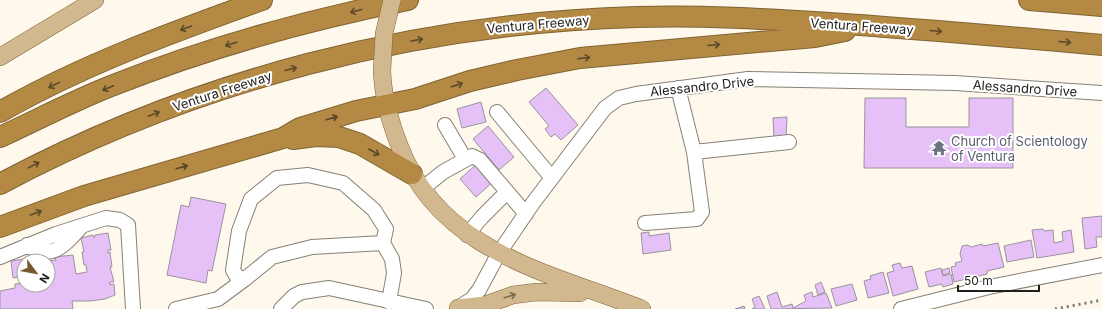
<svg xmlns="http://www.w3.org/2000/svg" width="1102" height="309" font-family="Inter,sans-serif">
  <rect width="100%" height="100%" fill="#fef9ec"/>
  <path fill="#e5c1f7" stroke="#9a939d" d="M 546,88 L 578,125 L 561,140 L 555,134 L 551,137 L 545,129 L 549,126 L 529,102 Z
    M 865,98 L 906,98 L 906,127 L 969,127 L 969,98 L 1013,98 L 1013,168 L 864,168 Z
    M 481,102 L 486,122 L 462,128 L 457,109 Z
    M 787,117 L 786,139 L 774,138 L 773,118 Z
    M 488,126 L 514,157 L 499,170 L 473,139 Z
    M 479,162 L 495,180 L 476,197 L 460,179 Z
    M 191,197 L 226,204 L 212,271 L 208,270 L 206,283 L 167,275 L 181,205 L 189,207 Z
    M 1102,216 L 1102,237 L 1096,237 L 1097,247 L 1085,249 L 1082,218 Z
    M 1043,229 L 1044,231 L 1053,230 L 1054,243 L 1063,241 L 1062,232 L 1071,230 L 1074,252 L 1037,258 L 1032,230 Z
    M 649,232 L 649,236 L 669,233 L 671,250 L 643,254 L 641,233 Z
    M 108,233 L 111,250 L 108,250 L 108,253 L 110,252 L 112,267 L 110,267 L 114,282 L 110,282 L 110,285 L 114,284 L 115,295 L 105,299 L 90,301 L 72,301 L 73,309 L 0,309 L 0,291 L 15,288 L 15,284 L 24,283 L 24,285 L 48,285 L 48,261 L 56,260 L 55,257 L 73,255 L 76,274 L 87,272 L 86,265 L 84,265 L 82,252 L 84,252 L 81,238 L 93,235 L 93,237 L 95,237 L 95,235 Z
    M 1031,240 L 1034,257 L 1007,262 L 1004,246 Z
    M 998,243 L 1004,267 L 987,271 L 987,274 L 954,282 L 951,267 L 956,266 L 955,263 L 962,261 L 960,254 L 962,246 L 968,245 L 971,247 L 982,244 L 983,246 Z
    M 31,258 L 31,261 L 24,261 L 24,276 L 13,278 L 11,261 Z
    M 900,263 L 902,268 L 912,266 L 918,289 L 893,296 L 887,273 L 894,271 L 892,265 Z
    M 941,268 L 943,276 L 951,274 L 953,284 L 943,287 L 942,284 L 929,287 L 925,272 Z
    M 949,268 L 950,273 L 943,275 L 942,270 Z
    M 883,272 L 889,293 L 868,298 L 864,281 L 871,279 L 870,276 Z
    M 821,282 L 825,292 L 818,295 L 815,285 Z
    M 852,284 L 857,300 L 836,306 L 831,289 Z
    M 777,292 L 782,307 L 792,304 L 793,308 L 806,301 L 804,295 L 812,292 L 813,297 L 826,293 L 832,308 L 771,309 L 767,296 Z
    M 759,296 L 765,309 L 752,309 L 755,307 L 752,299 Z
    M 744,306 L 745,309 L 735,309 Z"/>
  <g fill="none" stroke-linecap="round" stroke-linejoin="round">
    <defs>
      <path id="minor" d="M 678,88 L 694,152 L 789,142
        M 497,112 L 552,178
        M 445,125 L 465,159
        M 422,189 L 443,172 L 472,156 L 480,160 L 526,214
        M 645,223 L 697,219 L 702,212 L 694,152
        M 467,235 L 482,217 L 507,192
        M 383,243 L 312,247 L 272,257 L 245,279 L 237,277 L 233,270 L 239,231 L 251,199 L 277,178 L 308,175 L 343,183 L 374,210 L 386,229 L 383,243 L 392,259 L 394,273 L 389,302
        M 27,245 C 51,262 65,245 81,227
        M 0,257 L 56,234 L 106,218 L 120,220 L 128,225 L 133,309
        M 458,308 L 472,299 L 479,290 L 499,253 L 533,203 L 605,108 L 619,98 L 636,94 L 748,79 L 955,83 L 1102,93
        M 176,309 L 218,299 L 245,279
        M 281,309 L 294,296 L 302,292 L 329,288 L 426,309
        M 901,309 L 989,287 L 1102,265"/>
      <path id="major" d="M 0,57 L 95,0
        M 382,71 C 383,98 390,122 400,147 C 440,252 548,272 642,309
        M 458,308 L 485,305 L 513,295 L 536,292 L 580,293"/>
      <path id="highway" d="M 1029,0 L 1102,6
        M 0,112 C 82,65 173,32 262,0
        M 0,137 C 37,120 73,101 111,86 C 207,48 307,20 408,0
        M 293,139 L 316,136 L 339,137 L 360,144 L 412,174
        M 0,184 C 195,80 416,23 637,17 C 702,15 766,19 830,23 C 921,29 1011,37 1102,45
        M 0,227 L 84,196 L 283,138 L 300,128 L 356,111 L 415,99 L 470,81 L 517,70 L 580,58 L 815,37 L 845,31"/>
    </defs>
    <use href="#minor" stroke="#868176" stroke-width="16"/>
    <use href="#major" stroke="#806435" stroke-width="18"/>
    <use href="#highway" stroke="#806435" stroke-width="22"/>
    <use href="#minor" stroke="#fff" stroke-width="14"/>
    <use href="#major" stroke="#d1b88e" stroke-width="17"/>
    <use href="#highway" stroke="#b38943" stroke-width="20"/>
    <path stroke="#79766e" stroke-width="3" stroke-dasharray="2 4" stroke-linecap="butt" d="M 1055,309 L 1102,300"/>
    <defs>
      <path id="major-bridge" d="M 382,71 L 384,34 L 392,0"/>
    </defs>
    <use href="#major-bridge" stroke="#806435" stroke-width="18" stroke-linecap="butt"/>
    <use href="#major-bridge" stroke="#d1b88e" stroke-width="17"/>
  </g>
  <defs><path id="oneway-shaft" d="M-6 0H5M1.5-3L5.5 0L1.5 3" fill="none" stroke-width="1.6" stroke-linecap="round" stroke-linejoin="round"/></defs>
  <g stroke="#5b492a">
    <use href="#oneway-shaft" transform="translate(356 11) rotate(166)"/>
    <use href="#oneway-shaft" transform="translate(186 28) rotate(160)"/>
    <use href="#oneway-shaft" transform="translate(936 31) rotate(5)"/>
    <use href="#oneway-shaft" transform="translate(417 40) rotate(-10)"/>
    <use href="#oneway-shaft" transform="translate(1065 42) rotate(5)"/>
    <use href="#oneway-shaft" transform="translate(231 44) rotate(162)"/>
    <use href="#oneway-shaft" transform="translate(714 45) rotate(-5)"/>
    <use href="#oneway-shaft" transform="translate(584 58) rotate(-7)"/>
    <use href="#oneway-shaft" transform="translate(291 69) rotate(-15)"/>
    <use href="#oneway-shaft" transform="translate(54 85) rotate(154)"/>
    <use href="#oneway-shaft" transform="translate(457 85) rotate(-18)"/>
    <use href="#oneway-shaft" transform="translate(108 88) rotate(157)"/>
    <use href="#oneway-shaft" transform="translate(154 114) rotate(-22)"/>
    <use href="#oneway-shaft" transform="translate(332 118) rotate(-16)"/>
    <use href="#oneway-shaft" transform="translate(374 152) rotate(30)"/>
    <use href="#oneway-shaft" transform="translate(34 165) rotate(-28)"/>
    <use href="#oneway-shaft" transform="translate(182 167) rotate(-16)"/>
    <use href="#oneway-shaft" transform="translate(36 213) rotate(-20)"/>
  </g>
  <use stroke="#786b54" href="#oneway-shaft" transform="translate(510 296) rotate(-17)"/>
  <defs>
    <symbol id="temple-bare" viewBox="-9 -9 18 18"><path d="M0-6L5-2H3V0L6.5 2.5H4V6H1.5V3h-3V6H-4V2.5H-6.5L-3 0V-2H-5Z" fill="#6b7280" stroke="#fff" stroke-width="2.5" paint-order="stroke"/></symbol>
  </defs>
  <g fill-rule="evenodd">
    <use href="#temple-bare" x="928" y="137" width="22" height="22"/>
  </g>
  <g text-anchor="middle" stroke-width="4" stroke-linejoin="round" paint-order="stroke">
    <g font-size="13" fill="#201e1a" stroke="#fff">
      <text transform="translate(538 24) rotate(-5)" y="5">Ventura Freeway</text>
      <text transform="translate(862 26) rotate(4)" y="5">Ventura Freeway</text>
      <text transform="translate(702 86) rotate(-6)" y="5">Alessandro Drive</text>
      <text transform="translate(1025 88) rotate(4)" y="5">Alessandro Drive</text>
      <text transform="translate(222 91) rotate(-18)" y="5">Ventura Freeway</text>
    </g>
    <g font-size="13" fill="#5b616d" stroke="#fff" text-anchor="start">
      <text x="951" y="146">Church of Scientology<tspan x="951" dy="15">of Ventura</tspan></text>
    </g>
  </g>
  <g transform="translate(36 273) rotate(122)"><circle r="19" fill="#ffffff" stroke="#a6a5a3"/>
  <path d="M0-3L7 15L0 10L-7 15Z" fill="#755a2c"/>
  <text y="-6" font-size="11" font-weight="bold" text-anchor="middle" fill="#201e1a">N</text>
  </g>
  <path d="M958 285v6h81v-6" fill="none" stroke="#201e1a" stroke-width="2"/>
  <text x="964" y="285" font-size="12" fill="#201e1a" stroke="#ffffff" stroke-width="3" paint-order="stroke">50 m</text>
</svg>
